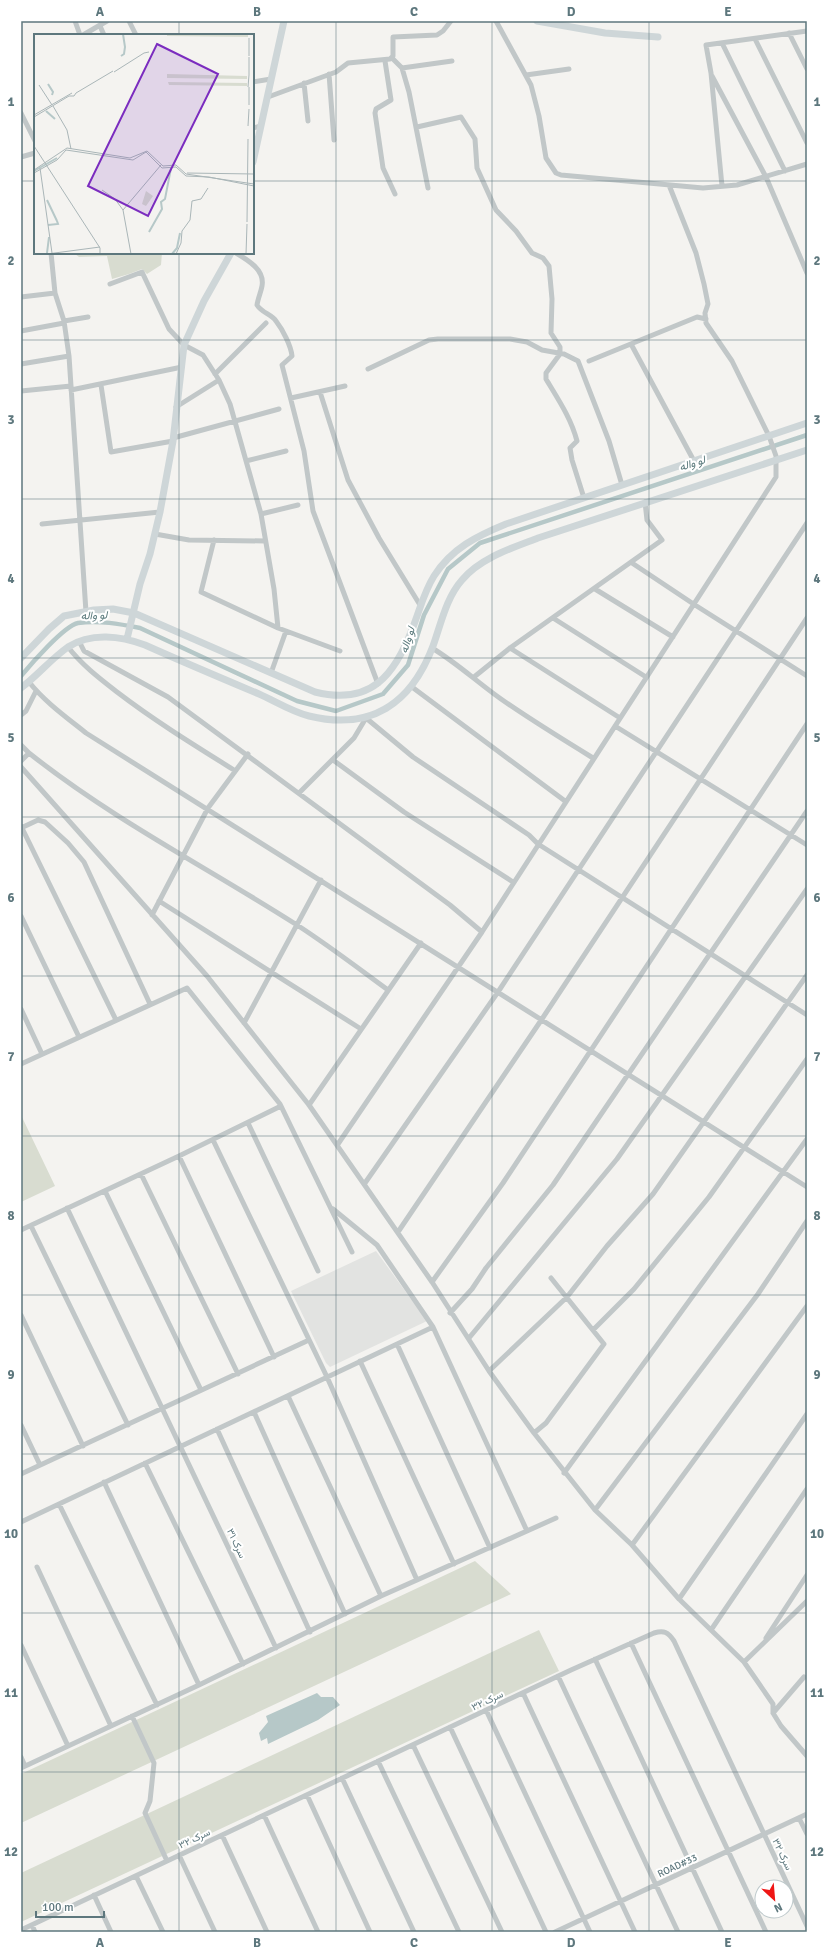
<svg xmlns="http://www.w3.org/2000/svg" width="828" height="1953" font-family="Signika,Vazirmatn,sans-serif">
  <rect width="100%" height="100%" fill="#f4f3f0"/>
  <path fill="#e2e3e1" d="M 376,1251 L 427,1321 L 330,1367 L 326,1363 L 291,1291 Z"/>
  <path fill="#d8dcd0" d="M 56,253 L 162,253 L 161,265 L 147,274 L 142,269 L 129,274 L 112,279 L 107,256 L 79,257 L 75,254 Z
    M 21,1115 L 55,1186 L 21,1202 Z
    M 475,1561 L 511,1594 L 21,1823 L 21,1774 Z
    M 539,1630 L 559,1671 L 21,1922 L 21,1873 Z"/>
  <path fill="#b6c8c8" d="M 317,1693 L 321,1697 L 333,1697 L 340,1705 L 318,1720 L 268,1744 L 267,1738 L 261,1741 L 259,1733 L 268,1722 L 266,1716 Z"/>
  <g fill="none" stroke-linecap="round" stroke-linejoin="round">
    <path stroke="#b6c8c8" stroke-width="4.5" d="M 21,676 C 31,664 64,626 78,623 C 99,620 120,624 140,628 L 297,701 L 336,711 L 383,694 L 408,665 L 424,615 L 448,569 L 480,543 L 807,435"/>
    <path stroke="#c1c7c8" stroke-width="5" d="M 75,21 L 80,35
      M 129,21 L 136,35
      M 496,21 L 531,85 L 539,116 L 546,158 L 556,173 L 561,175 L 703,188 L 737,185 L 807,164
      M 100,26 L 104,35
      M 789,33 L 807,69
      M 83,35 L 107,21
      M 755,39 L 807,143
      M 722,43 L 785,171
      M 392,58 L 402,68 L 409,92 L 428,188
      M 385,61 L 391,100 L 376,109 L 375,113 L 383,168 L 395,194
      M 402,68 L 452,61
      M 329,74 L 334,140
      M 526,75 L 569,69
      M 712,76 L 766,177 L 807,273
      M 253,82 L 271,79
      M 304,83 L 308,121
      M 268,97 L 336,72 L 348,63 L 390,59 L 393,56 L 393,37 L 437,35 L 443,31 L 451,21
      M 21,113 L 35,141
      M 417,127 L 461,117 L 475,139 L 477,168 L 496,210 L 516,231 L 532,253 L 543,258 L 549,266 L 552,299 L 551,333 L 560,347 L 560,354 L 546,373 L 546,379 C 558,399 571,418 577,441 L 570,448 L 572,460 L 584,498
      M 253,128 L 261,126
      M 21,157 L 35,153
      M 722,186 L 711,73 L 706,45 L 807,31
      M 51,253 L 55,293 L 64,321 L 69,356 L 86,612
      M 236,253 C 248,260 265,270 262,286 C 261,292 258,298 257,305 C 262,313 271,314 276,321 C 283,330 291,346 292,356 L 282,365 L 304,451 L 313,511 L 378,684
      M 110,284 L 142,272 L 169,329 L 184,345 L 203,355 L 219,380 L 230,404 L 261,514 L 274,589 L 278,628
      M 21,297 L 55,293
      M 64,321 L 88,317
      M 21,331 L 64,323
      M 631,344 L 694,461
      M 589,361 L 697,317 L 706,319
      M 21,364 L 69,356
      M 368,369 L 429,340 L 438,339 L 510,339 L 527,342 L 542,350 L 564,354 L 578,361 L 609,441 L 622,485
      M 215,374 L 266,323
      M 101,385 L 111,452 L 173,441
      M 71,390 L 182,367
      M 21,391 L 71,386
      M 320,392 L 348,480 L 379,538 L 420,605
      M 291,398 L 345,386
      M 176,407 L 219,380
      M 173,438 L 279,409
      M 246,461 L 286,451
      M 261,514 L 298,505
      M 42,524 L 160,512
      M 155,534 L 189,540 L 265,541
      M 214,540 L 201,592 L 278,628 L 340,651
      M 632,563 L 695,605 L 807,676
      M 595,589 L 673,637
      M 553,618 L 646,677
      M 80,643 L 84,651 L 168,697 L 450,905 L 482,932
      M 68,647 C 82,665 99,678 117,692 C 155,721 194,745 234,770
      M 432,648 C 457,663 477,682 501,699 C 531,720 562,739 593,758
      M 510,648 L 620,718
      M 271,673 L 286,631
      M 474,677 L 510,648 L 662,540 L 647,520 L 645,502
      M 29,682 C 45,702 66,717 86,733 L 807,1187
      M 412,687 L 565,801
      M 21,715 L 26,711 L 36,691
      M 615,726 L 807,845
      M 21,745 L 29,753 L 21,761
      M 29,753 C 112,819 208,868 297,925 C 328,945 358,968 388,990
      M 333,760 L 404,812 L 513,882
      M 21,767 L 207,976 L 309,1105 L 432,1282 L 489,1371 L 534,1433 L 595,1510 L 632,1545 L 679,1599 L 807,1414
      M 299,793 L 354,738 L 366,718 L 413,757 L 529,835 L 538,844 L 807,1015
      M 21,826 L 116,1020
      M 21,828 L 38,820 L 45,822 L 68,843 L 84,862 L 150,1004
      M 159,901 L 361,1029
      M 152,915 L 208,808 L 248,754
      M 21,916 L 79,1037
      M 21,1009 L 42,1054
      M 244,1023 L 321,880
      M 21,1064 L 187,988 L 280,1104 L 352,1252
      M 309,1105 L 421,943
      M 248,1123 L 318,1271
      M 213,1140 L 327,1377 L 417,1580
      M 338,1144 L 482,932 L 776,477 L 776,456 L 769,436 L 732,361 L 706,323 L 705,313 L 708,304 L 704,284 L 696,253 L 669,185
      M 179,1156 L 274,1357
      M 141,1174 L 238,1374
      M 365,1183 L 498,992 L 807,523
      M 105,1191 L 201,1390
      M 67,1208 L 276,1648
      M 333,1209 L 377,1245 L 433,1327 L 527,1531
      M 31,1226 L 128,1425
      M 21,1230 L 179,1156 L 281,1106
      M 398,1232 L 542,1019 L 807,618
      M 432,1282 L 503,1183 L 807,724
      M 450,1313 L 472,1289 L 486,1268 L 553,1185 L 807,811
      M 21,1315 L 83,1446
      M 593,1330 L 634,1289 L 709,1197 L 807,1059
      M 469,1338 L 617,1159 L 807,889
      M 397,1344 L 490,1548
      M 360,1361 L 454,1564
      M 489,1371 L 567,1297 L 607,1246 L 653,1194 L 807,975
      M 288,1396 L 381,1596
      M 254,1412 L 345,1614
      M 21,1425 L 40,1465
      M 217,1429 L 310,1632
      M 534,1433 L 546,1423 L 604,1344 L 551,1278
      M 145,1463 L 243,1664
      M 564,1473 L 807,1139
      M 21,1474 L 309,1340
      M 104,1482 L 199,1685
      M 59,1504 L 157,1705
      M 595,1510 L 758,1294 L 807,1221
      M 21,1522 L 433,1327
      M 632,1545 L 807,1306
      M 37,1567 L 111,1726
      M 679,1599 L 744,1662 L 773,1704 L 773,1713 L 781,1726 L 807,1756
      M 711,1630 L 807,1489
      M 766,1638 L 807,1575
      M 631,1643 L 766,1932
      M 21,1645 L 68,1746
      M 595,1659 L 722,1932
      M 744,1662 L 807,1601
      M 558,1676 L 678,1932
      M 523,1693 L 635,1932
      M 486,1710 L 590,1932
      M 773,1713 L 804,1677
      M 132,1716 L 154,1763 L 150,1801 L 145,1813 L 167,1861
      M 450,1727 L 546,1932
      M 413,1745 L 502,1932
      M 21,1757 L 25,1766
      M 378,1761 L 459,1932
      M 21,1768 L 199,1685 L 381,1596 L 556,1518
      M 342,1778 L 414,1932
      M 307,1795 L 370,1932
      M 264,1815 L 318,1932
      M 799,1818 L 807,1834
      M 222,1835 L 267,1932
      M 179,1855 L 215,1932
      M 136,1876 L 163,1932
      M 94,1895 L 111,1932
      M 32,1925 L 35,1932
      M 21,1930 L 571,1670 L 654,1633 C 664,1630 668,1632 674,1641 L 807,1926
      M 555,1932 L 807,1814"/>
    <path stroke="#ced6d8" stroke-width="7" d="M 537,21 L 605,33 L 658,37
      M 253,162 L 284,21
      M 127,639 L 140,584 L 150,554 L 160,512 L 173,441 L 184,345 L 204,301 L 231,253
      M 21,658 L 49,629 L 64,616 L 94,610 L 113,609 L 134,613 L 315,692 C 371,706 395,675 413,627 C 420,609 424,592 434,576 C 452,548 477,536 506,524 L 807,423
      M 21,688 C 37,676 51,659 68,647 C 91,632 121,636 145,645 C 183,662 221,678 259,694 C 275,701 292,712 309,716 C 371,731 411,704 433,646 C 441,624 446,598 462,580 C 480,558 512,548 538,538 L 807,450"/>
  </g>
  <path fill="none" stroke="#5d777d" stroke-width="1" stroke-opacity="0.55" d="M 179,21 L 179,35M 336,21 L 336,1932M 492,21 L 492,1932M 649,21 L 649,1932M 21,181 L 35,181M 253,181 L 807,181M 179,253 L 179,1932M 21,340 L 807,340M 21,499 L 807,499M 21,658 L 807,658M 21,817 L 807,817M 21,976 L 807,976M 21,1136 L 807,1136M 21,1295 L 807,1295M 21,1454 L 807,1454M 21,1613 L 807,1613M 21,1772 L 807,1772"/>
  <g text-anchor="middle" stroke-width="4" stroke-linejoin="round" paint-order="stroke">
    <g font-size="10" fill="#5d777d" stroke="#fff">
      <text transform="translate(237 1543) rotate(65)" y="4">سرک ۳۱</text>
      <text transform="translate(487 1700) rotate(-25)" y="4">سرک ۳۲</text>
      <text transform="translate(194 1838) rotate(-25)" y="4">سرک ۳۲</text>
      <text transform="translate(783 1854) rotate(65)" y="4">سرک ۳۲</text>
      <text transform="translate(677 1865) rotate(-25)" y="4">ROAD#33</text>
    </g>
    <g font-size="11" font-style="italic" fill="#58787a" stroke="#fff">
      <text transform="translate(692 463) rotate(-18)" y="4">لو واله</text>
      <text transform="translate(94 615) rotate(-2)" y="4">لو واله</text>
      <text transform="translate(407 640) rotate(-72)" y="4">لو واله</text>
    </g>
  </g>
  <g transform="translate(34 34)">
    <rect width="220" height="220" fill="#f4f3f0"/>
    <path d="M 133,0 L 214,0 L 214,3 L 133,2 ZM 133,40 L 213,42 L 213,45 L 133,44 ZM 134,48 L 213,49 L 213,52 L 135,51 ZM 112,157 L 119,162 L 112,172 L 108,170 Z" fill="#d8dcd0"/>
    <path fill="none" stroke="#b6c8c8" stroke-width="2" d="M 87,22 L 90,20 L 91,13 L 89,0M 14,50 L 19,58 L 18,61M 12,77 L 21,85M 0,137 L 23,124M 13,166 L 23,187M 14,191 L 24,190 L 23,187M 115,198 L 128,175 L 127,168 L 131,165 L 137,134M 13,219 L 15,203M 138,220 L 143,214 L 146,199"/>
    <path fill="none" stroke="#aab6b8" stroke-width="1" d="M 215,22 L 215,4M 80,38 L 110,19 L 115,18M 215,41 L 215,23M 5,51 L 18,71M 214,53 L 215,41M 215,71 L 215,53M 19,72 L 33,96 L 37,115M 0,81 L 38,59M 0,83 L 35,62 L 40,62 L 42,59 L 79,37M 214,92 L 215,75M 0,112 L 66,214 L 66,220M 6,134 L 18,219M 0,136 L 33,114 L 96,124 L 113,117 L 129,132 L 142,131 L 152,140 L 220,150M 0,139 L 23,126 L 32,116 L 99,126 L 112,118 L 128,134 L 142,133 L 152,142 L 175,143 L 220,152M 153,139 L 220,140M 68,156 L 81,165 L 89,176 L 97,220M 89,176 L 127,131M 213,188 L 214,105M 13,220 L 66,213M 142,220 L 147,209 L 148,197 L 156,186 L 158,167 L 167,165 L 174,154M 212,220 L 213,190"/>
    <path fill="#7b2cbf" fill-opacity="0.15" stroke="#7b2cbf" stroke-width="2" d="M 123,10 L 184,40 L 114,182 L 54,152 Z"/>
    <rect width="220" height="220" fill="none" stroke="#5d777d" stroke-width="2"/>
  </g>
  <rect width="828" height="1953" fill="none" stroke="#ffffff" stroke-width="44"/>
  <g transform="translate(774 1899) rotate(154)"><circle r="19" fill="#ffffff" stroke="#bec9cb"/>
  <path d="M0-3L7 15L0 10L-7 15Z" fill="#ef1615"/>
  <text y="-6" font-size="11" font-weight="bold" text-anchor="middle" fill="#5d777d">N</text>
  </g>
  <path d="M36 1911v6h68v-6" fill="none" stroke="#5d777d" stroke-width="2"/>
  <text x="42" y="1911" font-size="12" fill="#5d777d" stroke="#ffffff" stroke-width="3" paint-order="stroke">100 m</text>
  <rect x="22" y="22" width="784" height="1909" fill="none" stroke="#5d777d" stroke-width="1.5"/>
  <g font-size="13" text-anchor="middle" font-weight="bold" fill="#5d777d">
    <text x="100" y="16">A</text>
    <text x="257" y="16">B</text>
    <text x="414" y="16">C</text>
    <text x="571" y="16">D</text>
    <text x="728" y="16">E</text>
    <text x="11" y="106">1</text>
    <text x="817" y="106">1</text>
    <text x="11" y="265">2</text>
    <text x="817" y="265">2</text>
    <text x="11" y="424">3</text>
    <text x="817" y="424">3</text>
    <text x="11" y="583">4</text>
    <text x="817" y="583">4</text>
    <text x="11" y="742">5</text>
    <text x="817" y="742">5</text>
    <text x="11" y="902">6</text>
    <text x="817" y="902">6</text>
    <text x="11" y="1061">7</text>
    <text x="817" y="1061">7</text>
    <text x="11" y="1220">8</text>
    <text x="817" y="1220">8</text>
    <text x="11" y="1379">9</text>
    <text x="817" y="1379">9</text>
    <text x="11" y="1538">10</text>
    <text x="817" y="1538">10</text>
    <text x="11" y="1697">11</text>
    <text x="817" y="1697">11</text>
    <text x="11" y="1856">12</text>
    <text x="817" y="1856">12</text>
    <text x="100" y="1947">A</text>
    <text x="257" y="1947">B</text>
    <text x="414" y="1947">C</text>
    <text x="571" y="1947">D</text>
    <text x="728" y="1947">E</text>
  </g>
</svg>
